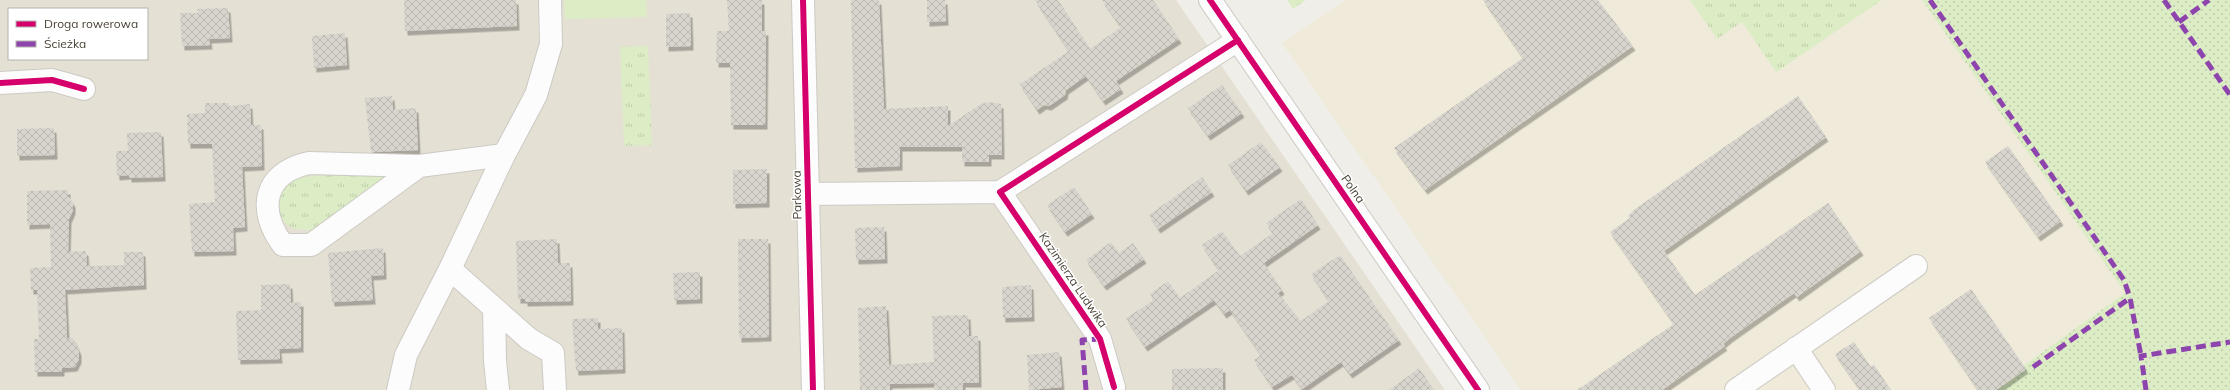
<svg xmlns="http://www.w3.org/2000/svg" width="2230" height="390" font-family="Mulish,sans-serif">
  <defs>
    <pattern id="grass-tufts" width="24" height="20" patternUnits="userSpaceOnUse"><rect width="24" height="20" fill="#dcedc5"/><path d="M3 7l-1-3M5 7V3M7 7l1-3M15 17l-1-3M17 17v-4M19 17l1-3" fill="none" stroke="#beccaa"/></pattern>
    <pattern id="garden-dots" width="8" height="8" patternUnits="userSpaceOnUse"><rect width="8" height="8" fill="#dcedc5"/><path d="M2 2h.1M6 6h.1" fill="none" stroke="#beccaa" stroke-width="1.8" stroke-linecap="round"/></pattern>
    <pattern id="building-cross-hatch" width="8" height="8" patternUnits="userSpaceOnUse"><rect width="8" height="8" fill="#d8d5cf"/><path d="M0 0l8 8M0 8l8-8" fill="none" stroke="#bbb8b2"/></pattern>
    <filter id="shadow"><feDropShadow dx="2.5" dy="4.5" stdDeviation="0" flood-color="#0004"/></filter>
  </defs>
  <rect width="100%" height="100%" fill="#f0eee8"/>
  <path fill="#e5e0d4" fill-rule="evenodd" d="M 0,0 L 1176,0 L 1445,390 L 0,390 ZM 9,9 L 147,9 L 147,59 L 9,59 Z"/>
  <path fill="#efead9" d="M 1345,0 L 1922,0 L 2125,293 L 2023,366 L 2026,370 L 1996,390 L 1521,390 L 1282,43 Z"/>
  <path fill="url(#grass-tufts)" d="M 1287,0 L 1306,0 L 1293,9 Z
    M 1690,0 L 1882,0 L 1776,72 L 1742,22 L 1717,39 Z
    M 648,46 L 652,145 L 624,146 L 620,47 Z
    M 323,175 L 385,175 L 332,224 L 316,231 L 292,228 L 276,216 L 276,198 L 287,179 Z"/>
  <path fill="url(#garden-dots)" d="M 1922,0 L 2230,0 L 2230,390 L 1996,390 L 2025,370 L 2023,366 L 2125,293 Z"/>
  <path fill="#dcedc5" d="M 564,0 L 646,0 L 647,17 L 565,19 Z"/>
  <path fill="url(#building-cross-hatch)" filter="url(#shadow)" d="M 404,0 L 516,0 L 517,26 L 405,31 Z
    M 727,0 L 762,0 L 762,31 L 766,31 L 765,125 L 731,125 L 730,63 L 716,63 L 717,31 L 729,31 Z
    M 851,0 L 879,0 L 884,109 L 948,106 L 948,126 L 981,104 L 989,102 L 1001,104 L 1002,155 L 989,155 L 989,162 L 962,162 L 962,147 L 900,147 L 900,166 L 855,168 Z
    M 927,0 L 945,0 L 946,21 L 927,22 Z
    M 1035,0 L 1058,0 L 1090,49 L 1121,27 L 1102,0 L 1153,0 L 1179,39 L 1116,81 L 1121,89 L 1103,101 L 1086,76 L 1066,90 L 1065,95 L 1049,106 L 1044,105 L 1037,110 L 1020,84 L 1069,51 Z
    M 1483,0 L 1598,0 L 1633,46 L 1425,190 L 1394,148 L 1523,58 Z
    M 228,8 L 230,38 L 209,39 L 210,45 L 182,46 L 180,13 L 198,13 L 197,9 Z
    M 690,13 L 691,46 L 666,47 L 666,14 Z
    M 345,33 L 347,65 L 314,68 L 312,36 Z
    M 1222,85 L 1242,113 L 1208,136 L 1188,108 Z
    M 392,96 L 393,110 L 416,108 L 418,150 L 371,152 L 365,98 Z
    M 1798,96 L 1826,137 L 1664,251 L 1695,295 L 1828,203 L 1861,251 L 1797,297 L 1794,293 L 1730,338 L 1723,344 L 1725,346 L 1662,390 L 1577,390 L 1674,324 L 1610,232 L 1630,218 L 1628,216 L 1635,209 Z
    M 205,103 L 229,103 L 229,106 L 250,104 L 251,125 L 261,125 L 262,166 L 242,167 L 245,227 L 233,228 L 234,251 L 192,252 L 189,204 L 215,202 L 212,144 L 188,144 L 187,114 L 205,113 Z
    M 54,128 L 55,155 L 17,156 L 17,129 Z
    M 161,132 L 163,177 L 129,178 L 129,175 L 117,176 L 116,151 L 128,151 L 127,133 Z
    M 1261,142 L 1280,167 L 1246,191 L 1228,165 Z
    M 2008,146 L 2061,221 L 2038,237 L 1985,162 Z
    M 767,169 L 767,203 L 733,204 L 733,170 Z
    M 1202,177 L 1212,192 L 1158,229 L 1149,215 Z
    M 1074,187 L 1092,214 L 1065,232 L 1047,205 Z
    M 68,190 L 68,196 L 73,203 L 73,210 L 69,219 L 68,252 L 86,251 L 87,266 L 124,265 L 124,252 L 143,252 L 144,285 L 65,290 L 67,338 L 73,338 L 79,351 L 79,359 L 75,367 L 62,368 L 62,372 L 35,372 L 34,339 L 39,339 L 37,290 L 31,290 L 30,268 L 51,267 L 50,224 L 27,225 L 27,191 Z
    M 1301,199 L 1318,225 L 1264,263 L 1282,290 L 1278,293 L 1301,321 L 1329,301 L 1311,274 L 1340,255 L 1399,340 L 1350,374 L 1341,362 L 1302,389 L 1292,375 L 1272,387 L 1254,360 L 1261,355 L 1230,310 L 1224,314 L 1214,300 L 1145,347 L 1126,318 L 1154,300 L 1150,294 L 1168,281 L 1180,298 L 1219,270 L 1202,245 L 1222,231 L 1240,256 L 1273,233 L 1266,223 Z
    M 884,227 L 885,259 L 856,260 L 855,228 Z
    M 557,239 L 558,263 L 570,263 L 571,301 L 525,302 L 525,299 L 518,299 L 516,241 Z
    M 738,239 L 768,239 L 769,337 L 739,338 Z
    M 1111,242 L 1119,253 L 1133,243 L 1144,259 L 1104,286 L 1086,260 Z
    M 383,248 L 384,275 L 371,276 L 373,300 L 332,302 L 328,253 Z
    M 700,272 L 700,299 L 674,300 L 673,273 Z
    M 290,284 L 291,303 L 301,302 L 301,348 L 279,349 L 280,359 L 238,360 L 236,311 L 261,310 L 261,285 Z
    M 1031,285 L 1032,317 L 1003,318 L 1002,287 Z
    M 1971,289 L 2026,369 L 1996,390 L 1978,390 L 1929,318 Z
    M 886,306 L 889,365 L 934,362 L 932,316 L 968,315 L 969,336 L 978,336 L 979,383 L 963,383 L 963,390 L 934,390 L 934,383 L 890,384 L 890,390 L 860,390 L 858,308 Z
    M 598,318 L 598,329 L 622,328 L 623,369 L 576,371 L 572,319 Z
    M 1854,342 L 1871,367 L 1874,365 L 1891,390 L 1860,390 L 1835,354 Z
    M 1059,352 L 1062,387 L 1029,390 L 1027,355 Z
    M 1223,368 L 1223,390 L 1172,390 L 1172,369 Z
    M 1419,368 L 1434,390 L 1389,390 L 1411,374 Z"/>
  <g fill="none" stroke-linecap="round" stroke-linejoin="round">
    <defs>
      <path id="minor" d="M 803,0 L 813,390
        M 1210,0 L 1478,390
        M 0,83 L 52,80 L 84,89
        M 419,166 L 311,245 L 283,245 C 257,210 263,173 309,163 L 419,166 L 504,155
        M 1000,192 L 1238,40
        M 1000,192 L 1100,339 L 1114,387
        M 808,194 L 1000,192
        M 450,269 L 529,339 L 553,353 L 555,390
        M 494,308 L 495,361 L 498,390
        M 1796,348 L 1824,390
        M 398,390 L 406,355 L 450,269 L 504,155 L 536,95 L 551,44 L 550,0
        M 1736,390 L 1916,266"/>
    </defs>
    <use href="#minor" stroke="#cccac4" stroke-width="24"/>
    <use href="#minor" stroke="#fdfcfc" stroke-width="22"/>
    <path stroke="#8e44ad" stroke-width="5" stroke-dasharray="10 5" stroke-linecap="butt" d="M 1930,0 L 2124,280 L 2130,298
      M 2164,0 L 2230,95
      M 2179,22 L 2209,0
      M 2033,367 L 2130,298 L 2141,356
      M 1086,390 L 1082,340 L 1100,339
      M 2146,390 L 2141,356 L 2230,342"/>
    <defs>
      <path id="cycleway" d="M 803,0 L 813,390
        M 1210,0 L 1478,390
        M 0,83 L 52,80 L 84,89
        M 1114,387 L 1100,339 L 1000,192 L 1238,40"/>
    </defs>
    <use href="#cycleway" stroke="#fff" stroke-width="8"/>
    <use href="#cycleway" stroke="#d6006c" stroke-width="6"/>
  </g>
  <g text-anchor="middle" stroke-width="3" stroke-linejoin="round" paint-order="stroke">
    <g font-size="12" fill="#473f33" stroke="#fff">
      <text transform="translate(1353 189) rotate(55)" y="4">Polna</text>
      <text transform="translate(797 195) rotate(-91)" y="4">Parkowa</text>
      <text transform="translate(1073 280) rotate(56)" y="4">Kazimierza Ludwika</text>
    </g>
  </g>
  <rect x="8" y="8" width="140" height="52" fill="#ffffff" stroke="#b5b2ad"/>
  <rect x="16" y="21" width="20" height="6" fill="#d6006c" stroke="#b5b2ad"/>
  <text x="44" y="28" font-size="12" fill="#473f33">Droga rowerowa</text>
  <rect x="16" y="41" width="20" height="6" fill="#8e44ad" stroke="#b5b2ad"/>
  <text x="44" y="48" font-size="12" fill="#473f33">Ścieżka</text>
</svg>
